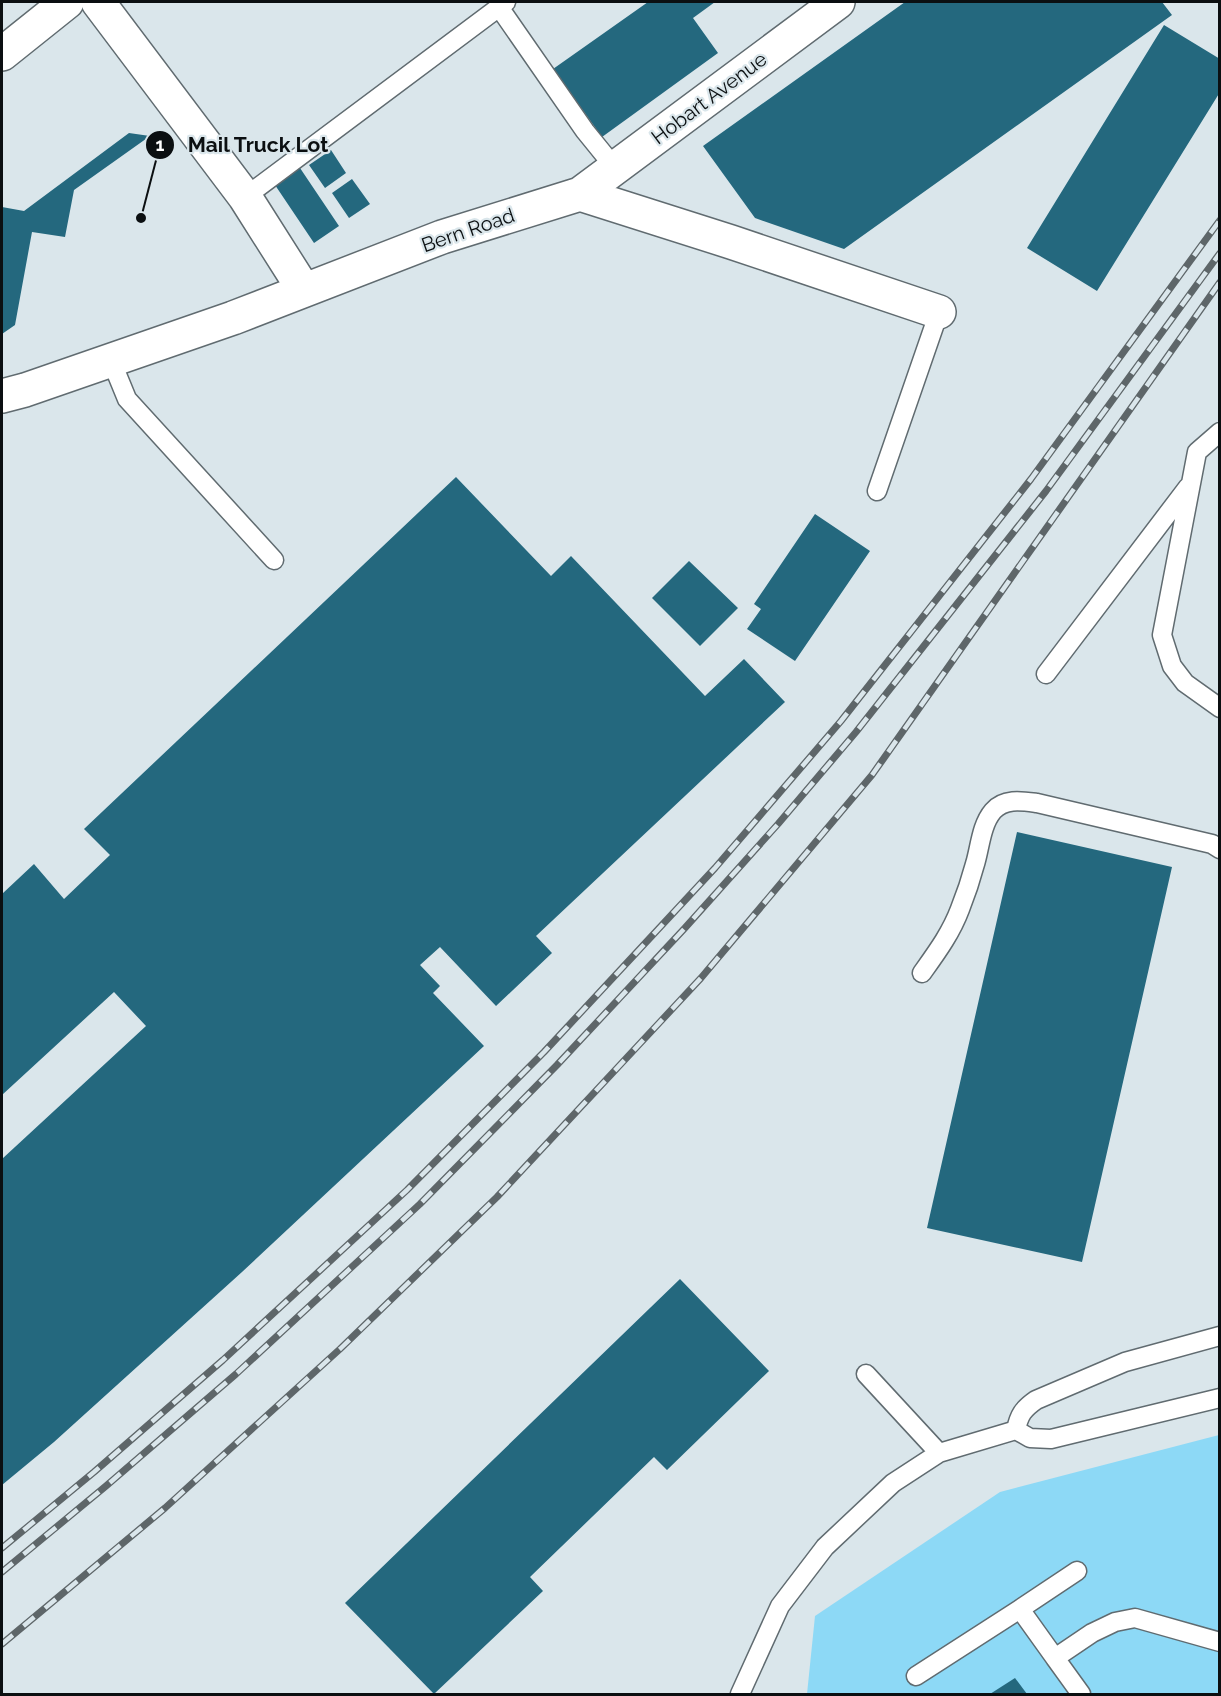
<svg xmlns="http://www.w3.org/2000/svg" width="1221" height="1696" font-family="Raleway,sans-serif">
  <rect width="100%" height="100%" fill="#dae6eb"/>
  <path fill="#8dd9f6" d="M 1219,1435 L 1219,1694 L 807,1694 L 815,1616 L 1000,1492 Z"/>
  <path fill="#24687e" d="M 648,2 L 715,2 L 693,18 L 718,53 L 602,137 L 553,69 Z
    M 905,2 L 1162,2 L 1172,15 L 844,249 L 755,218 L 703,146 Z
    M 1164,25 L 1220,59 L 1220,92 L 1097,291 L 1027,248 Z
    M 129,133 L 150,136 L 74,190 L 65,237 L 32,232 L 15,325 L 2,334 L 2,207 L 24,211 Z
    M 331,150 L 346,173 L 325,188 L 309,165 Z
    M 300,168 L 339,226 L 314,243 L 275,185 Z
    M 352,179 L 370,204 L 349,218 L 332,193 Z
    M 456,477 L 551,576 L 571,556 L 705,696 L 744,659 L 785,702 L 536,936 L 552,953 L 496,1006 L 440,947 L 420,965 L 440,986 L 433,993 L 484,1046 L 242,1272 L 54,1442 L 2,1485 L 2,1159 L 146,1026 L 114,992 L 2,1095 L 2,894 L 34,864 L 64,899 L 110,855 L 84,829 Z
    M 815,514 L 870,551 L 795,661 L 747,629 L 761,609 L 754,604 Z
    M 689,561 L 738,608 L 700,646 L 652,598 Z
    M 1017,832 L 1172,867 L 1082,1262 L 927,1228 Z
    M 680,1279 L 769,1371 L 667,1470 L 654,1457 L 530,1577 L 543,1591 L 434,1694 L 345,1603 Z
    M 1015,1678 L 1027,1694 L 990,1694 Z"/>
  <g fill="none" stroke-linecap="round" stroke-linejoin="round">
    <defs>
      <path id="service" d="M 499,7 L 585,131 L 615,168
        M 245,197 L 506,2
        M 111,360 L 127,399 L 274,560
        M 1220,432 L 1197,452 L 1162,635 L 1172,666 L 1185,683 L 1220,708
        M 877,491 L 939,312
        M 1046,674 L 1188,487
        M 922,973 C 937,952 951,933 960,909 C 966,894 971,879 975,864 C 980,848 981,825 993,811 C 1004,798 1022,801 1037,803 L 1212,844 L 1220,849
        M 866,1374 L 939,1453
        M 1016,1430 C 1019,1415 1023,1409 1036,1400 L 1125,1362 L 1220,1336
        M 1020,1609 L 1077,1571
        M 916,1676 L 1020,1609 L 1055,1658
        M 740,1694 L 780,1606 L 825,1547 L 893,1483 L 939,1453 L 1016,1430 L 1030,1438 L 1051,1439 L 1220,1398
        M 1081,1694 L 1055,1658 L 1092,1633 L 1115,1622 L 1135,1618 L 1220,1642"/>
      <path id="minor" d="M 98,2 L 245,197 L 304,290
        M 580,194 L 838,2
        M 2,396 L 25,390 L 233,318 L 442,237 L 580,194 L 731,242 L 939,312"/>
      <path id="primary" d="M 2,54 L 67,2"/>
    </defs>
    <use href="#service" stroke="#606b70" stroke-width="21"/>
    <use href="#minor" stroke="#606b70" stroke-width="36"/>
    <use href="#primary" stroke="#606b70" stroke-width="36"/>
    <use href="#service" stroke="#fff" stroke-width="18"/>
    <use href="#minor" stroke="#fff" stroke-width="33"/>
    <use href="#primary" stroke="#fff" stroke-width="33"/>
    <defs>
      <path id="rail" d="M 2,1548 L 94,1472 L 223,1360 L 407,1190 L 544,1052 L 715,868 L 841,721 L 1031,479 L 1220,220
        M 2,1572 L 106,1486 L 236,1374 L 420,1204 L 557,1065 L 684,929 L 778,824 L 856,732 L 1046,491 L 1220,253
        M 2,1644 L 165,1508 L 340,1349 L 497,1197 L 701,978 L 872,775 L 1220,282"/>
    </defs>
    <use href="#rail" stroke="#5e6669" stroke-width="7"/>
    <use href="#rail" stroke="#dae6eb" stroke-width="4.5" stroke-dasharray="14" stroke-linecap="butt"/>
  </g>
  <g text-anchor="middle" stroke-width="4.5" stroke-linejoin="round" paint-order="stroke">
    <g font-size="20" fill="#0b0f11" stroke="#dae6eb">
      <text transform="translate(709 98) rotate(-37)" y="7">Hobart Avenue</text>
      <text transform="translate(468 230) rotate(-19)" y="7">Bern Road</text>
    </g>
  </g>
  <path fill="none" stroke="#0b0f11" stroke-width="2" d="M141 218L160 145"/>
  <g fill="#0b0f11" stroke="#dae6eb" stroke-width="2">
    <circle cx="141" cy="218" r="6"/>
    <circle cx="160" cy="145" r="15"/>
  </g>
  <g font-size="18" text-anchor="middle" font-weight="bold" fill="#fff">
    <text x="160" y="151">1</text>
  </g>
  <g font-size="21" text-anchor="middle" font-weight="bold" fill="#0b0f11" stroke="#dae6eb" stroke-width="4.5" stroke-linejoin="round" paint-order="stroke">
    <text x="258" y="152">Mail Truck Lot</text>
  </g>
  <rect width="1221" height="1696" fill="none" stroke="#0b0f11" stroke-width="6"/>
</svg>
